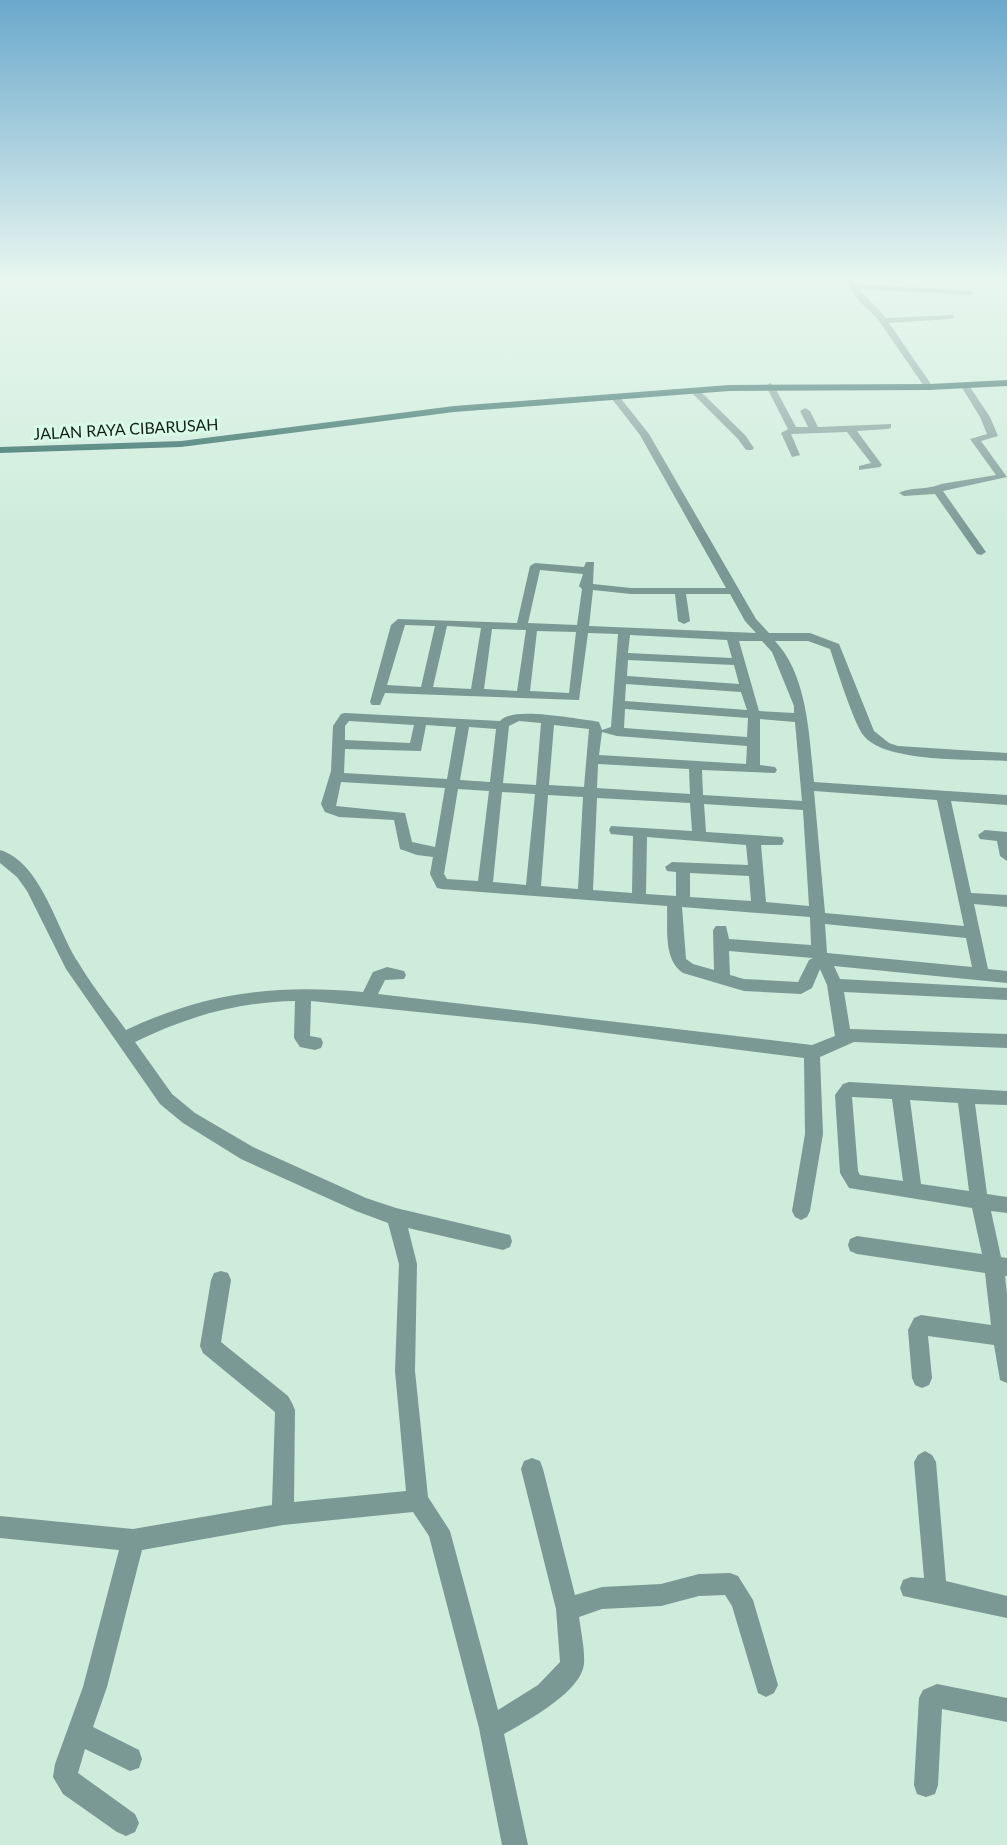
<svg xmlns="http://www.w3.org/2000/svg" width="1007" height="1845" font-family="Lato,sans-serif">
  <rect width="100%" height="100%" fill="#cdecdb"/>
  <g fill="none" stroke-linecap="round" stroke-linejoin="round">
    <path fill="#7a9894" fill-rule="evenodd" d="M 845,279 L 853,279 L 856,284 L 972,291 L 973,293 L 969,295 L 859,289 L 886,318 L 953,315 L 954,317 L 950,319 L 889,323 L 933,387 L 932,389 L 926,389 L 877,318 L 859,301 Z
      M 770,383 L 774,386 L 796,427 L 808,427 L 800,411 L 805,408 L 810,411 L 818,427 L 891,424 L 891,428 L 888,429 L 857,431 L 882,465 L 880,467 L 859,470 L 859,466 L 871,463 L 847,432 L 791,434 L 800,455 L 792,457 L 781,433 L 788,429 L 766,386 Z
      M 965,383 L 968,384 L 990,417 L 998,436 L 981,441 L 1007,477 L 943,491 L 986,552 L 981,555 L 977,554 L 935,494 L 904,496 L 899,493 C 908,487 929,490 941,484 L 996,475 L 970,439 L 987,434 L 980,417 L 961,386 Z
      M 692,389 L 698,389 L 745,435 L 754,448 L 752,450 L 746,450 L 738,439 L 692,393 Z
      M 612,395 L 618,395 L 649,434 L 756,619 L 769,633 L 810,633 L 839,644 L 874,731 L 889,743 L 898,746 L 1007,753 L 1007,761 C 972,759 886,763 864,736 C 854,725 836,666 830,649 L 808,641 L 775,641 C 808,676 809,736 814,782 L 1007,795 L 1007,805 L 951,801 L 971,893 L 1007,895 L 1007,907 L 974,904 L 988,969 L 1007,971 L 1007,983 L 834,966 L 840,979 L 1007,988 L 1007,1000 L 844,992 L 850,1029 L 1007,1034 L 1007,1048 L 854,1042 L 820,1057 L 823,1134 L 810,1211 L 807,1217 L 801,1220 L 795,1217 L 792,1211 L 805,1134 L 804,1058 L 535,1024 L 311,1001 L 310,1036 L 321,1038 L 323,1043 L 321,1048 L 315,1050 L 300,1047 L 294,1038 L 295,1001 C 237,1002 186,1017 135,1042 L 172,1094 L 195,1113 L 253,1147 L 366,1198 L 396,1208 L 510,1235 L 512,1241 L 510,1247 L 503,1250 L 408,1228 L 417,1264 L 415,1371 L 428,1497 L 450,1531 L 498,1710 L 538,1685 L 560,1662 L 556,1609 L 521,1469 L 524,1461 L 532,1458 L 540,1461 L 543,1469 L 575,1595 L 602,1587 L 661,1584 L 699,1574 L 730,1573 L 738,1576 L 753,1600 L 778,1685 L 774,1693 L 766,1697 L 758,1693 L 732,1606 L 725,1595 L 699,1596 L 661,1606 L 602,1609 L 579,1617 C 581,1632 585,1649 584,1664 C 581,1692 527,1721 504,1734 L 528,1845 L 502,1845 L 479,1728 L 429,1536 L 413,1512 L 283,1525 L 142,1550 L 107,1687 L 93,1727 L 139,1750 L 142,1759 L 139,1768 L 130,1771 L 85,1749 L 78,1773 L 135,1814 L 139,1823 L 135,1832 L 126,1836 L 117,1832 L 63,1794 L 53,1777 L 55,1764 L 83,1687 L 119,1550 L 0,1538 L 0,1516 L 133,1529 L 272,1505 L 275,1412 L 203,1353 L 200,1346 L 211,1280 L 214,1273 L 221,1271 L 228,1273 L 231,1280 L 221,1342 L 288,1396 L 292,1403 L 295,1410 L 294,1502 L 406,1491 L 395,1371 L 399,1264 L 388,1223 L 356,1211 L 241,1159 L 183,1123 L 160,1104 L 66,969 L 27,891 L 17,877 L 0,863 L 0,850 C 41,862 57,930 78,962 C 92,986 110,1008 126,1030 C 206,992 276,984 363,992 L 373,972 L 387,967 L 404,971 L 406,975 L 404,979 L 385,980 L 378,994 L 812,1045 L 835,1036 L 827,985 L 820,969 L 812,988 L 801,994 L 744,991 L 683,973 C 663,959 668,929 667,906 L 442,889 L 437,888 L 430,874 L 433,857 L 417,855 L 400,849 L 394,820 L 339,817 L 325,812 L 321,804 L 331,771 L 333,726 L 341,714 L 345,713 L 500,721 C 512,706 574,719 594,721 L 599,722 L 602,730 L 611,727 L 618,634 L 588,633 L 579,700 L 385,693 L 380,705 L 372,705 L 370,702 L 391,625 L 398,619 L 517,623 L 530,566 L 535,563 L 584,567 L 586,562 L 594,562 L 593,584 L 631,588 L 726,588 L 640,435 L 612,399 ZM 540,570 L 583,574 L 579,586 L 582,589 L 577,625 L 528,623 ZM 593,590 L 631,594 L 675,594 L 678,621 L 684,624 L 690,621 L 686,594 L 730,594 L 745,621 L 756,633 L 589,626 ZM 405,625 L 435,626 L 421,687 L 387,685 ZM 447,626 L 481,628 L 471,689 L 433,687 ZM 492,629 L 526,630 L 517,691 L 484,689 ZM 537,631 L 576,632 L 569,693 L 530,691 ZM 630,635 L 727,640 L 732,658 L 628,653 ZM 739,641 L 762,641 L 772,652 L 794,706 L 794,713 L 759,711 ZM 628,660 L 734,665 L 739,684 L 627,676 ZM 626,684 L 741,692 L 747,710 L 625,701 ZM 625,709 L 748,718 L 747,737 L 624,728 ZM 760,719 L 795,722 L 802,801 L 703,795 L 702,770 L 775,773 L 777,770 L 775,767 L 760,765 ZM 349,721 L 414,725 L 410,743 L 345,740 L 345,726 ZM 519,721 L 541,723 L 536,785 L 503,783 L 509,726 ZM 426,725 L 456,727 L 447,779 L 344,773 L 345,749 L 421,751 ZM 554,725 L 589,729 L 584,787 L 549,785 ZM 469,727 L 496,729 L 490,782 L 460,780 ZM 602,732 L 617,736 L 747,746 L 746,764 L 599,755 ZM 598,764 L 689,769 L 690,794 L 597,788 ZM 341,782 L 445,788 L 435,847 L 412,842 L 405,813 L 336,806 ZM 458,789 L 489,791 L 478,881 L 447,879 L 444,874 ZM 814,791 L 937,800 L 964,926 L 825,913 ZM 502,792 L 535,794 L 526,885 L 493,882 ZM 548,795 L 583,797 L 578,889 L 541,886 ZM 597,798 L 690,803 L 692,831 L 611,826 L 609,830 L 611,834 L 633,836 L 632,893 L 593,890 ZM 704,804 L 803,810 L 809,906 L 766,902 L 761,845 L 782,845 L 784,841 L 782,837 L 706,832 ZM 647,837 L 746,845 L 748,865 L 672,862 L 665,867 L 667,871 L 676,872 L 676,896 L 646,894 ZM 690,873 L 749,876 L 751,901 L 690,897 ZM 682,907 L 810,917 L 811,945 L 729,939 L 726,926 L 716,926 L 713,930 L 714,970 L 693,964 L 686,959 ZM 825,924 L 966,938 L 972,967 L 827,953 ZM 729,951 L 813,958 L 809,960 L 798,982 L 744,979 L 730,975 Z
      M 985,830 L 1007,832 L 1007,861 L 1000,856 L 997,841 L 980,839 L 978,835 Z
      M 849,1082 L 1007,1091 L 1007,1105 L 975,1104 L 987,1194 L 1007,1197 L 1007,1213 L 991,1211 L 1001,1257 L 1007,1258 L 1007,1276 L 1005,1276 L 1007,1294 L 1007,1383 L 1000,1380 L 994,1345 L 928,1336 L 932,1378 L 929,1385 L 922,1388 L 915,1385 L 912,1378 L 908,1330 L 914,1318 L 921,1315 L 991,1325 L 985,1273 L 857,1254 L 850,1251 L 848,1245 L 850,1239 L 857,1236 L 982,1254 L 972,1208 L 849,1188 L 840,1173 L 835,1095 L 843,1084 ZM 852,1097 L 892,1099 L 903,1181 L 860,1175 L 858,1171 ZM 910,1100 L 958,1103 L 969,1191 L 921,1184 Z
      M 925,1451 L 932,1455 L 936,1462 L 946,1581 L 1007,1596 L 1007,1618 L 903,1596 L 900,1588 L 903,1580 L 911,1577 L 924,1578 L 914,1462 L 918,1455 Z
      M 937,1684 L 1007,1698 L 1007,1722 L 942,1709 L 938,1785 L 935,1794 L 926,1797 L 917,1794 L 914,1785 L 919,1698 L 923,1690 Z"/>
    <path fill="#1a5953" fill-rule="evenodd" d="M 1007,380 L 1007,386 L 929,390 L 729,391 L 454,412 L 181,447 L 0,453 L 0,447 L 181,441 L 454,406 L 729,385 L 929,384 Z"/>
  </g>
  <linearGradient id="sky" x2="0" y2="1"><stop stop-color="#6aa8cc"/><stop offset="0.52" stop-color="#e8f6ef"/><stop offset="1" stop-color="#e8f6ef" stop-opacity="0"/></linearGradient>
  <rect width="1007" height="537" fill="url(#sky)"/>
  <g text-anchor="middle" stroke-width="6" stroke-linejoin="round" paint-order="stroke">
    <g font-size="16" fill="#121e17" stroke="#dafae8">
      <text transform="translate(126 429) rotate(-3)" y="6">JALAN RAYA CIBARUSAH</text>
    </g>
  </g>
</svg>
